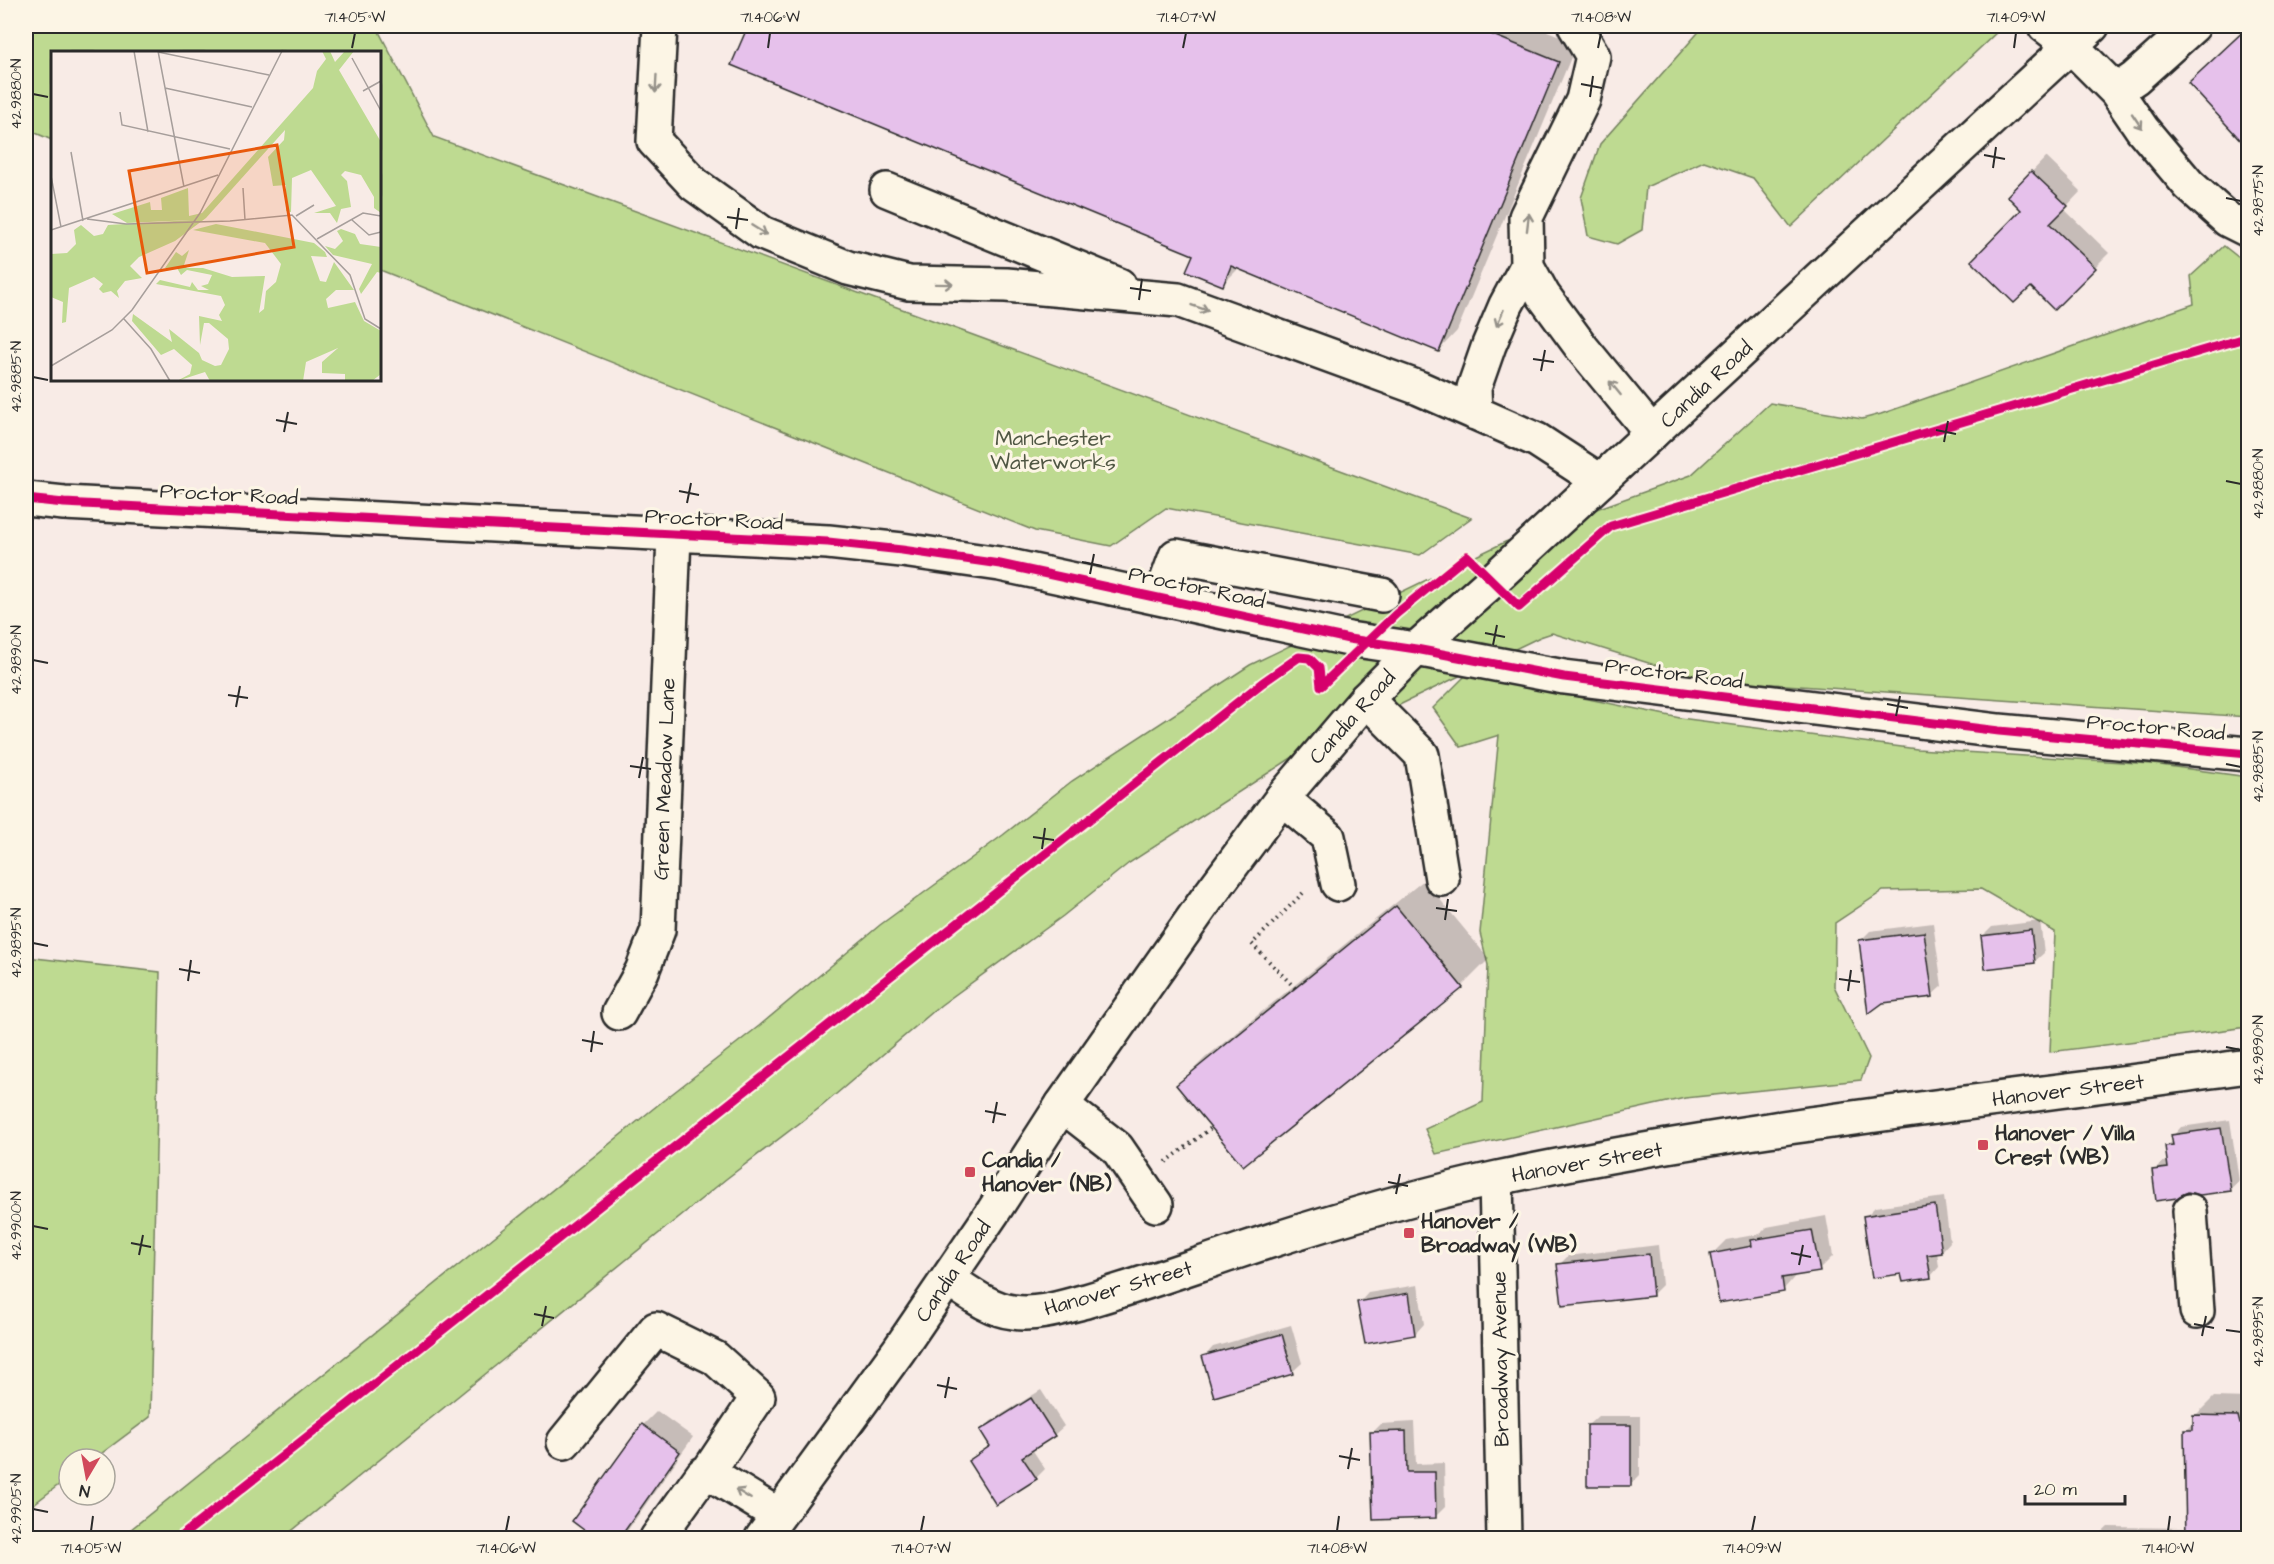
<svg xmlns="http://www.w3.org/2000/svg" width="2274" height="1564" font-family="'Architects Daughter',sans-serif">
  <rect width="100%" height="100%" fill="#f8ebe6"/>
  <filter id="ink" filterUnits="userSpaceOnUse"><feTurbulence type="fractalNoise" baseFrequency=".0167" numOctaves="2"/><feDisplacementMap in="SourceGraphic" scale="12" xChannelSelector="R" yChannelSelector="G"/><feConvolveMatrix kernelMatrix="1 2 1 2 8 2 1 2 1" color-interpolation-filters="sRGB"/></filter>
  <g filter="url(#ink)">
    <path fill="#beda91" stroke="#74825e" stroke-width="1.5" d="M 26,26 L 376,26 L 434,137 L 1471,518 L 1420,555 L 1166,508 L 1111,546 L 1035,531 L 380,270 L 380,52 L 52,52 L 52,140 L 26,129 Z
      M 1704,26 L 1987,26 L 1999,30 L 1791,227 L 1753,178 L 1704,161 L 1646,187 L 1642,230 L 1617,244 L 1588,236 L 1581,198 L 1600,144 Z
      M 2224,246 L 2248,265 L 2248,717 L 1700,679 L 1552,633 L 1540,637 L 1296,755 L 1129,863 L 1063,916 L 941,1005 L 822,1106 L 726,1179 L 283,1538 L 120,1538 L 664,1100 L 759,1026 L 880,925 L 1003,835 L 1072,781 L 1250,665 L 1505,542 L 1691,475 L 1770,403 L 1862,419 L 1881,414 L 2194,304 L 2191,276 Z
      M 1467,674 L 1680,718 L 1917,749 L 2153,764 L 2248,777 L 2248,1027 L 2050,1052 L 2055,932 L 1981,889 L 1883,891 L 1835,923 L 1834,986 L 1869,1058 L 1861,1080 L 1685,1098 L 1436,1154 L 1425,1129 L 1483,1102 L 1488,965 L 1480,933 L 1499,735 L 1461,747 L 1433,708 Z
      M 26,957 L 160,972 L 150,1417 L 94,1459 L 69,1459 L 69,1477 L 26,1510 Z"/>
    <path fill="#0003" d="M 749,26 L 1535,26 L 1577,43 L 1457,331 L 1439,350 L 1239,268 L 1223,284 L 1195,254 L 733,64 Z
      M 2248,28 L 2248,141 L 2246,143 L 2203,70 Z
      M 2046,157 L 2081,191 L 2064,209 L 2109,253 L 2054,308 L 2023,209 L 2009,196 Z
      M 1424,880 L 1489,959 L 1462,986 L 1178,1085 L 1205,1058 Z
      M 2040,921 L 2044,953 L 2034,962 L 1983,936 L 1992,927 Z
      M 1933,923 L 1942,986 L 1932,995 L 1860,941 L 1870,931 Z
      M 2230,1120 L 2239,1181 L 2230,1189 L 2154,1171 L 2163,1162 L 2169,1161 L 2166,1147 L 2174,1140 L 2173,1136 L 2181,1127 Z
      M 1944,1197 L 1950,1242 L 1941,1252 L 1937,1252 L 1939,1267 L 1930,1277 L 1903,1272 L 1865,1217 L 1875,1207 Z
      M 1826,1216 L 1833,1256 L 1819,1270 L 1797,1274 L 1783,1290 L 1712,1254 L 1726,1240 L 1760,1234 L 1767,1227 Z
      M 1658,1245 L 1662,1285 L 1653,1294 L 1559,1265 L 1568,1256 Z
      M 1418,1285 L 1424,1324 L 1415,1334 L 1359,1303 L 1368,1293 Z
      M 1291,1325 L 1302,1363 L 1292,1372 L 1204,1357 L 1213,1347 Z
      M 1041,1390 L 1064,1426 L 1054,1435 L 1032,1449 L 1045,1469 L 1036,1478 L 970,1461 L 991,1444 L 982,1431 L 991,1421 Z
      M 2214,1397 L 2248,1398 L 2248,1538 L 2096,1538 L 2108,1527 L 2187,1528 L 2186,1431 L 2195,1422 L 2195,1416 Z
      M 657,1411 L 693,1437 L 625,1534 L 620,1538 L 598,1538 L 643,1425 Z
      M 1598,1416 L 1640,1416 L 1640,1475 L 1631,1484 L 1588,1425 Z
      M 1414,1422 L 1416,1464 L 1444,1463 L 1445,1507 L 1435,1517 L 1372,1433 L 1381,1424 Z
      M 862,1533 L 871,1538 L 856,1538 Z
      M 1594,1536 L 1636,1536 L 1636,1538 L 1591,1538 Z"/>
    <path fill="#e6c1eb" stroke="#2b2b2b" stroke-width="1.5" d="M 748,26 L 1471,26 L 1559,62 L 1439,352 L 1231,266 L 1223,286 L 1186,271 L 1193,255 L 731,65 Z
      M 2248,27 L 2248,148 L 2188,83 Z
      M 2031,171 L 2068,206 L 2050,224 L 2096,268 L 2054,310 L 2031,287 L 2014,303 L 1971,261 L 2021,210 L 2007,196 Z
      M 1396,906 L 1463,988 L 1243,1166 L 1176,1085 Z
      M 2031,930 L 2035,963 L 1985,969 L 1981,936 Z
      M 1924,932 L 1933,997 L 1883,1003 L 1868,1014 L 1859,940 Z
      M 2221,1128 L 2231,1191 L 2200,1195 L 2188,1192 L 2177,1198 L 2156,1201 L 2152,1170 L 2168,1168 L 2165,1146 L 2173,1145 L 2171,1135 Z
      M 1935,1205 L 1942,1253 L 1927,1255 L 1931,1278 L 1903,1282 L 1901,1274 L 1872,1278 L 1863,1216 Z
      M 1812,1230 L 1820,1272 L 1782,1278 L 1784,1292 L 1719,1303 L 1710,1254 L 1752,1246 L 1751,1240 Z
      M 1649,1254 L 1653,1296 L 1562,1306 L 1557,1264 Z
      M 1409,1293 L 1415,1335 L 1365,1344 L 1357,1302 Z
      M 1282,1334 L 1293,1374 L 1214,1397 L 1202,1356 Z
      M 1031,1398 L 1055,1436 L 1022,1457 L 1037,1479 L 996,1505 L 968,1461 L 990,1446 L 980,1430 Z
      M 2193,1415 L 2238,1416 L 2240,1424 L 2248,1423 L 2248,1539 L 2186,1539 L 2184,1430 L 2193,1430 Z
      M 642,1424 L 680,1452 L 619,1539 L 596,1539 L 572,1521 Z
      M 1587,1425 L 1631,1425 L 1631,1486 L 1587,1486 Z
      M 1406,1431 L 1407,1472 L 1435,1472 L 1436,1518 L 1373,1520 L 1370,1432 Z"/>
    <g fill="none" stroke-linecap="round" stroke-linejoin="round">
      <defs>
        <path id="minor" d="M 660,26 L 654,141 L 694,184 L 762,233 L 848,268 L 909,283 L 1006,285 L 1178,300 L 1419,388 L 1537,440 L 1600,481
          M 1575,26 L 1593,56 L 1583,100 L 1526,217 L 1527,266 L 1543,295 L 1582,348 L 1652,433
          M 2045,26 L 2071,46 L 2116,91 L 2142,129 L 2189,185 L 2228,220 L 2248,230
          M 2116,91 L 2135,78 L 2193,26
          M 887,190 L 1119,285
          M 1475,413 L 1474,388 L 1489,345 L 1506,305 L 1527,266
          M 26,499 L 64,503 L 828,542 L 902,550 L 1000,564 L 1349,639 L 1416,649 L 1564,677 L 1999,731 L 2248,754
          M 1161,597 L 1176,556 L 1382,595
          M 1366,699 L 1422,755 L 1442,879
          M 1282,798 L 1328,837 L 1338,884
          M 619,1013 L 642,971 L 658,930 L 674,536
          M 1062,1105 L 1117,1148 L 1156,1205
          M 1496,1179 L 1504,1538
          M 2190,1211 L 2197,1311
          M 564,1442 L 656,1329 L 715,1358 L 758,1397 L 708,1472 L 703,1474 L 657,1538
          M 708,1472 L 778,1515"/>
        <path id="major" d="M 948,1279 C 968,1292 989,1309 1013,1312 C 1037,1316 1063,1307 1086,1301 C 1138,1286 1188,1268 1239,1251 C 1324,1223 1410,1197 1498,1178 C 1746,1125 1998,1101 2248,1066
          M 762,1538 L 899,1350 L 993,1212 L 1062,1105 L 1206,900 L 1282,798 L 1366,699 L 1416,649 L 1492,581 L 2092,26"/>
      </defs>
      <use href="#minor" stroke="#2b2b2b" stroke-width="38"/>
      <use href="#major" stroke="#2b2b2b" stroke-width="38"/>
      <path stroke="#2b2b2b" stroke-width="4" stroke-dasharray="1.5 4.5" stroke-linecap="butt" d="M 1295,988 L 1252,944 L 1305,891
        M 1166,1162 L 1211,1128"/>
      <use href="#minor" stroke="#fcf5e5" stroke-width="33"/>
      <use href="#major" stroke="#fcf5e5" stroke-width="33"/>
      <defs>
        <path id="cycleway" d="M 26,499 L 64,503 L 828,542 L 902,550 L 1000,564 L 1349,639 L 1416,649 L 1564,677 L 1999,731 L 2248,754
          M 1321,686 L 1396,614 L 1467,556 L 1519,607 L 1611,526 L 2248,337
          M 179,1538 L 1262,683 L 1299,657 L 1309,658 L 1319,668 L 1321,686"/>
      </defs>
      <use href="#cycleway" stroke="#fcf5e5" stroke-width="13"/>
      <use href="#cycleway" stroke="#d6006c" stroke-width="9"/>
    </g>
    <defs><path id="oneway-shaft" d="M-6 0H5M1.5-3L5.5 0L1.5 3" fill="none" stroke-width="1.6" stroke-linecap="round" stroke-linejoin="round" transform="scale(1.5)"/></defs>
    <g stroke="#949088">
      <use href="#oneway-shaft" transform="translate(656 84) rotate(93)"/>
      <use href="#oneway-shaft" transform="translate(2137 121) rotate(56)"/>
      <use href="#oneway-shaft" transform="translate(1528 222) rotate(-83)"/>
      <use href="#oneway-shaft" transform="translate(759 230) rotate(32)"/>
      <use href="#oneway-shaft" transform="translate(944 284) rotate(1)"/>
      <use href="#oneway-shaft" transform="translate(1200 308) rotate(19)"/>
      <use href="#oneway-shaft" transform="translate(1500 318) rotate(113)"/>
      <use href="#oneway-shaft" transform="translate(1615 388) rotate(-129)"/>
      <use href="#oneway-shaft" transform="translate(743 1494) rotate(-148)"/>
    </g>
  </g>
  <path fill="none" stroke="#2b2b2b" stroke-width="2" d="M 352,48 L 355,33M 768,48 L 770,33M 1183,48 L 1186,33M 1598,48 L 1601,33M 2014,48 L 2016,33M 1581,84 L 1602,88M 33,94 L 48,97M 1590,97 L 1593,76M 1984,155 L 2005,159M 1993,168 L 1996,147M 2226,198 L 2241,201M 727,217 L 748,220M 736,229 L 739,208M 1130,288 L 1151,291M 1139,300 L 1142,279M 1533,359 L 1554,362M 1541,371 L 1545,350M 33,377 L 48,380M 276,420 L 297,424M 1936,430 L 1956,434M 284,432 L 288,412M 1944,442 L 1948,421M 2226,481 L 2241,484M 679,491 L 699,495M 687,503 L 691,483M 1082,562 L 1102,566M 1090,574 L 1094,554M 1485,633 L 1505,637M 1493,645 L 1497,625M 33,660 L 48,663M 228,695 L 248,698M 1887,704 L 1908,708M 236,707 L 240,686M 1896,716 L 1900,696M 2226,764 L 2241,767M 630,766 L 651,769M 639,778 L 643,757M 1033,837 L 1054,840M 1042,849 L 1045,828M 1436,908 L 1457,911M 1445,920 L 1448,899M 33,943 L 48,946M 179,969 L 200,973M 1839,979 L 1860,982M 188,981 L 191,960M 1848,991 L 1851,970M 582,1040 L 603,1044M 2226,1047 L 2241,1050M 591,1052 L 594,1031M 985,1111 L 1006,1115M 993,1123 L 997,1102M 1388,1182 L 1408,1186M 1396,1194 L 1400,1174M 33,1226 L 48,1229M 131,1243 L 151,1247M 1791,1253 L 1811,1257M 139,1255 L 143,1235M 1799,1265 L 1803,1245M 534,1314 L 554,1318M 2194,1324 L 2214,1328M 542,1326 L 546,1306M 2226,1330 L 2241,1332M 2202,1336 L 2206,1316M 937,1385 L 957,1389M 945,1398 L 949,1377M 1339,1456 L 1360,1460M 1348,1469 L 1352,1448M 33,1509 L 48,1512M 91,1531 L 93,1516M 506,1531 L 509,1516M 921,1531 L 924,1516M 1337,1531 L 1339,1516M 1752,1531 L 1755,1516M 2168,1531 L 2170,1516"/>
  <g fill="#d1495b" stroke="#fcf5e5" stroke-width="2">
    <rect x="1977" y="1139" width="12" height="12" rx="3"/>
    <rect x="964" y="1166" width="12" height="12" rx="3"/>
    <rect x="1403" y="1227" width="12" height="12" rx="3"/>
  </g>
  <g text-anchor="middle" stroke-width="6" stroke-linejoin="round" paint-order="stroke">
    <g font-size="21" fill="#2b2b2b" stroke="#fcf5e5">
      <text transform="translate(1706 384) rotate(-43)" y="7">Candia Road</text>
      <text transform="translate(229 494) rotate(3)" y="7">Proctor Road</text>
      <text transform="translate(714 519) rotate(3)" y="7">Proctor Road</text>
      <text transform="translate(1197 587) rotate(12)" y="7">Proctor Road</text>
      <text transform="translate(1674 673) rotate(7)" y="7">Proctor Road</text>
      <text transform="translate(1352 717) rotate(-48)" y="7">Candia Road</text>
      <text transform="translate(2156 727) rotate(5)" y="7">Proctor Road</text>
      <text transform="translate(664 779) rotate(-88)" y="7">Green Meadow Lane</text>
      <text transform="translate(2068 1090) rotate(-7)" y="7">Hanover Street</text>
      <text transform="translate(1587 1162) rotate(-10)" y="7">Hanover Street</text>
      <text transform="translate(953 1271) rotate(-56)" y="7">Candia Road</text>
      <text transform="translate(1118 1288) rotate(-16)" y="7">Hanover Street</text>
      <text transform="translate(1500 1359) rotate(-91)" y="7">Broadway Avenue</text>
    </g>
    <g font-size="21" fill="#505744" stroke="#fcf5e5">
      <text x="1053" y="445">Manchester<tspan x="1053" dy="24">Waterworks</tspan></text>
    </g>
    <g font-size="21" font-weight="bold" fill="#2b2b2b" stroke="#fcf5e5" text-anchor="start">
      <text x="1995" y="1140">Hanover / Villa<tspan x="1995" dy="24">Crest (WB)</tspan></text>
      <text x="982" y="1167">Candia /<tspan x="982" dy="24">Hanover (NB)</tspan></text>
      <text x="1421" y="1228">Hanover /<tspan x="1421" dy="24">Broadway (WB)</tspan></text>
    </g>
  </g>
  <g transform="translate(51 51)">
    <rect width="330" height="330" fill="#f8ebe6"/>
    <path d="M 271,0 L 279,0 L 284,11 L 294,0 L 303,0 L 288,19 L 330,91 L 330,162 L 323,157 L 323,146 L 310,124 L 294,120 L 290,124 L 296,130 L 300,156 L 290,158 L 286,172 L 279,162 L 263,162 L 285,155 L 260,119 L 241,127 L 240,161 L 235,160 L 235,134 L 222,135 L 217,106 L 233,89 L 234,79 L 155,167 L 124,190 L 88,206 L 79,215 L 91,227 L 74,230 L 66,240 L 68,247 L 60,240 L 52,242 L 48,238 L 52,233 L 43,226 L 18,237 L 15,271 L 11,272 L 12,251 L 0,246 L 0,203 L 16,202 L 25,193 L 23,179 L 30,174 L 43,185 L 52,183 L 57,174 L 140,169 L 76,172 L 61,163 L 99,151 L 100,159 L 111,159 L 110,147 L 137,137 L 138,165 L 151,162 L 262,37 L 266,20 L 275,8 ZM 165,173 L 263,192 L 274,201 L 276,206 L 260,205 L 269,230 L 275,231 L 283,211 L 303,239 L 285,239 L 275,248 L 277,257 L 304,251 L 313,270 L 330,280 L 330,323 L 321,330 L 294,330 L 294,323 L 271,322 L 271,311 L 287,297 L 255,311 L 252,330 L 159,330 L 154,321 L 126,330 L 139,323 L 141,314 L 123,298 L 110,304 L 81,270 L 82,263 L 121,291 L 118,278 L 148,302 L 151,309 L 164,315 L 170,314 L 178,298 L 177,288 L 158,272 L 153,272 L 149,294 L 148,265 L 171,270 L 168,264 L 174,254 L 170,245 L 105,233 L 109,229 L 139,236 L 141,231 L 147,239 L 158,239 L 150,235 L 157,233 L 161,224 L 136,219 L 130,224 L 126,217 L 114,217 L 125,201 L 131,205 L 138,199 L 133,214 L 136,217 L 152,217 L 181,226 L 214,225 L 208,262 L 213,258 L 215,240 L 225,231 L 230,213 L 214,192 L 142,179 ZM 290,178 L 304,183 L 309,193 L 330,196 L 330,222 L 326,221 L 310,243 L 308,238 L 321,213 L 282,204 L 274,195 L 284,198 L 292,190 L 286,180 Z" fill="#beda91"/>
    <path fill="none" stroke="#a69e9b" stroke-width="1.5" d="M 83,0 L 97,81M 107,0 L 133,136M 107,1 L 218,24M 301,7 L 330,60M 114,37 L 201,56M 312,40 L 330,30M 69,61 L 71,74 L 179,98M 20,101 L 32,170M 0,125 L 10,176M 192,137 L 194,169M 245,165 L 263,154M 36,168 L 75,173 L 179,170 L 241,164 L 299,224 L 314,268 L 330,278M 301,169 L 318,184 L 330,181M 0,179 L 167,124M 266,188 L 312,162 L 330,165M 73,268 L 100,298 L 119,330M 0,315 L 61,279 L 81,259 L 149,162 L 231,0"/>
    <path fill="#e8590c" fill-opacity="0.15" stroke="#e8590c" stroke-width="3" d="M 226,94 L 243,196 L 96,222 L 78,120 Z"/>
    <rect width="330" height="330" fill="none" stroke="#2b2b2b" stroke-width="3"/>
  </g>
  <rect width="2274" height="1564" fill="none" stroke="#fcf5e5" stroke-width="66"/>
  <g transform="translate(87 1477) rotate(190)"><circle r="28" fill="#fcf5e5" stroke="#a8a49b" stroke-width="1.5"/>
  <path d="M0-4.5L10 22L0 15L-10 22Z" fill="#d1495b"/>
  <text y="-9" font-size="16" font-weight="bold" text-anchor="middle" fill="#2b2b2b">N</text>
  </g>
  <path d="M2025 1495v9h100v-9" fill="none" stroke="#2b2b2b" stroke-width="3"/>
  <text x="2034" y="1495" font-size="18" fill="#2b2b2b" stroke="#fcf5e5" stroke-width="4.5" paint-order="stroke">20 m</text>
  <rect x="33" y="33" width="2208" height="1498" fill="none" stroke="#2b2b2b" stroke-width="2"/>
  <g font-size="15" text-anchor="middle" fill="#2b2b2b">
    <text x="355" y="22">71.405°W</text>
    <text x="770" y="22">71.406°W</text>
    <text x="1186" y="22">71.407°W</text>
    <text x="1601" y="22">71.408°W</text>
    <text x="2016" y="22">71.409°W</text>
    <text transform="translate(16 94) rotate(-90)" y="5">42.9880°N</text>
    <text transform="translate(2258 201) rotate(-90)" y="5">42.9875°N</text>
    <text transform="translate(16 377) rotate(-90)" y="5">42.9885°N</text>
    <text transform="translate(2258 484) rotate(-90)" y="5">42.9880°N</text>
    <text transform="translate(16 660) rotate(-90)" y="5">42.9890°N</text>
    <text transform="translate(2258 767) rotate(-90)" y="5">42.9885°N</text>
    <text transform="translate(16 943) rotate(-90)" y="5">42.9895°N</text>
    <text transform="translate(2258 1050) rotate(-90)" y="5">42.9890°N</text>
    <text transform="translate(16 1226) rotate(-90)" y="5">42.9900°N</text>
    <text transform="translate(2258 1332) rotate(-90)" y="5">42.9895°N</text>
    <text transform="translate(16 1509) rotate(-90)" y="5">42.9905°N</text>
    <text x="91" y="1553">71.405°W</text>
    <text x="506" y="1553">71.406°W</text>
    <text x="921" y="1553">71.407°W</text>
    <text x="1337" y="1553">71.408°W</text>
    <text x="1752" y="1553">71.409°W</text>
    <text x="2168" y="1553">71.410°W</text>
  </g>
</svg>
